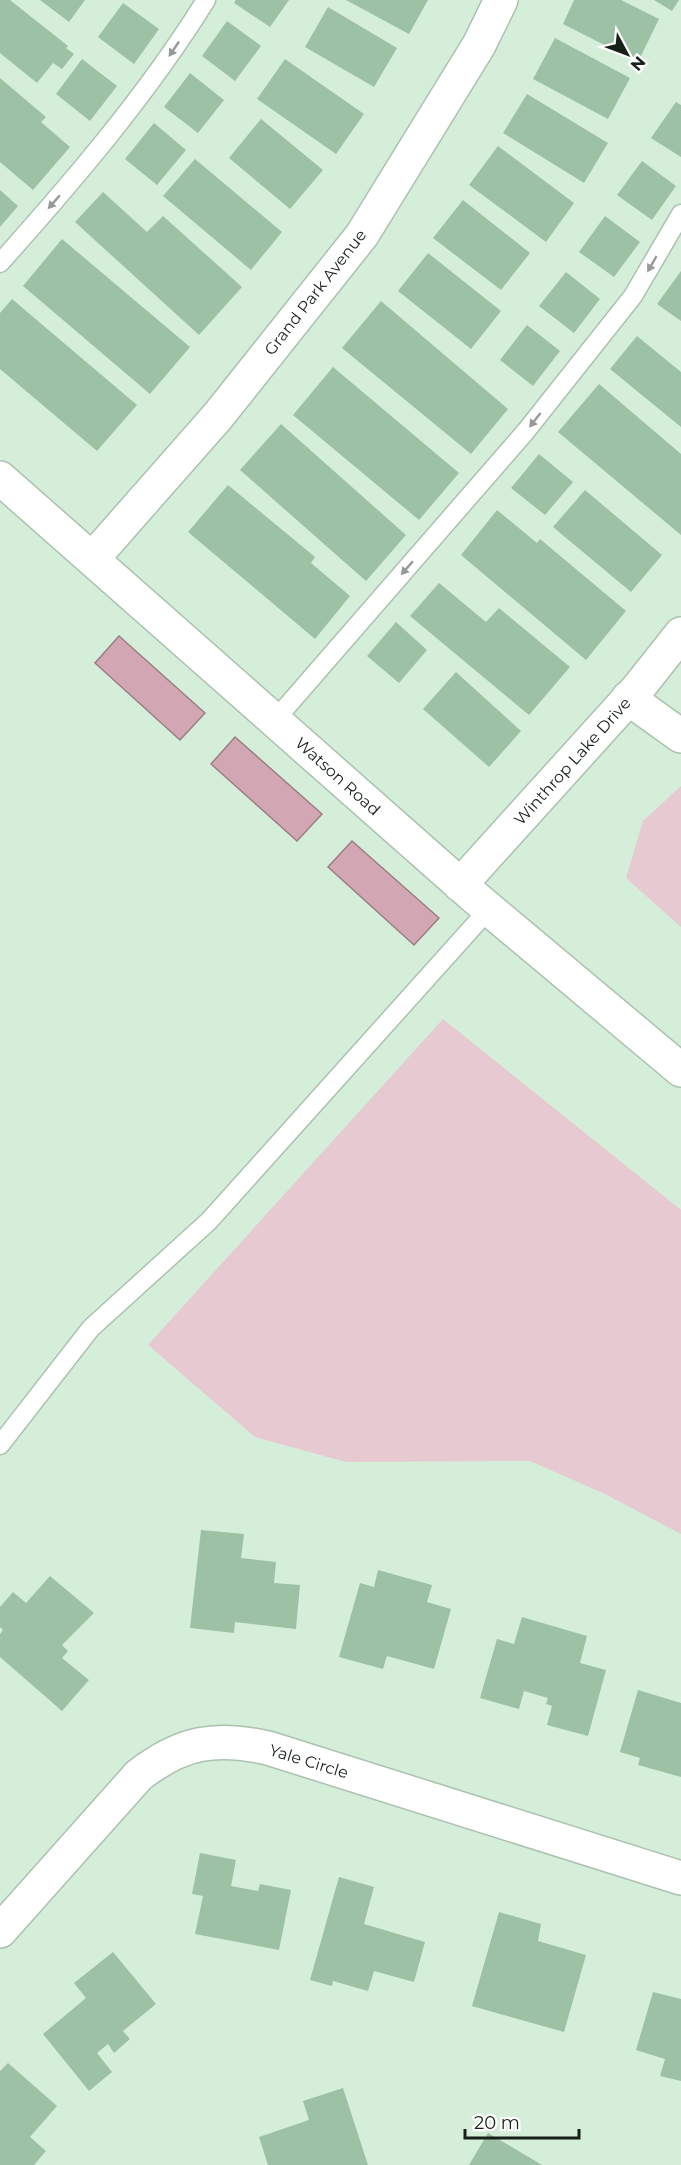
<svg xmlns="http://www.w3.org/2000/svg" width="681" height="2165" font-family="Montserrat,sans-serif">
  <rect width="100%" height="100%" fill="#d5eeda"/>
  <path fill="#e6c9d1" d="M 681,786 L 681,927 L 626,878 L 643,821 Z
    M 443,1019 L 681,1210 L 681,1534 L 605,1494 L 530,1461 L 346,1462 L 255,1437 L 148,1345 Z"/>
  <path fill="#d3a6b3" stroke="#9b7e85" stroke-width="1.5" d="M 119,636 L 205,713 L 180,740 L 95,663 Z
    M 235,737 L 322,814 L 297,841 L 211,764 Z
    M 352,841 L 439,918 L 414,945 L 328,867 Z"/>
  <path fill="#9dc1a5" d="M 0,0 L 10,0 L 68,46 L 66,48 L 74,54 L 62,69 L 53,63 L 37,83 L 0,53 Z
    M 40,0 L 85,0 L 69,22 Z
    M 236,0 L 289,0 L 270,27 L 234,3 Z
    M 346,0 L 428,0 L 409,34 Z
    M 574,0 L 621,0 L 659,19 L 638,62 L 563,24 Z
    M 654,0 L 679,0 L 672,11 Z
    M 123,3 L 159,29 L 134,64 L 98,37 Z
    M 328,7 L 397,48 L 374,87 L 305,47 Z
    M 227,21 L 261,46 L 235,81 L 202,56 Z
    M 555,38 L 630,78 L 608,119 L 533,79 Z
    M 82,59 L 117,86 L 90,121 L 56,94 Z
    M 285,59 L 364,114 L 336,154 L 257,99 Z
    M 190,73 L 224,100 L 198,133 L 164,107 Z
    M 0,78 L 46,117 L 41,122 L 70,147 L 33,190 L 0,162 Z
    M 527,94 L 608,143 L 584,183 L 503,133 Z
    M 676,102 L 681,105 L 681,157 L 651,138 Z
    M 261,119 L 323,170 L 290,209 L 229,158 Z
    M 154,123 L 186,150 L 157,185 L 125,159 Z
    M 498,146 L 574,203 L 546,242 L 469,185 Z
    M 195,159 L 282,232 L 251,270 L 163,196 Z
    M 642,161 L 676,186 L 652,220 L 617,195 Z
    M 0,190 L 18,206 L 0,227 Z
    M 103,192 L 147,232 L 163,216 L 242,287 L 199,335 L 75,222 Z
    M 463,200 L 530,253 L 501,290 L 433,238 Z
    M 605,216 L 640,242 L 614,277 L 579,252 Z
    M 62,239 L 190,347 L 150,394 L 23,286 Z
    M 428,253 L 501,311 L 471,349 L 398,291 Z
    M 681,271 L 681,321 L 657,304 Z
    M 566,272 L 600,299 L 574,333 L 539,306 Z
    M 12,299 L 137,405 L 97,451 L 0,369 L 0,313 Z
    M 381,301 L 508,409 L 471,454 L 342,348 Z
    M 527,325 L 560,351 L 533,386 L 500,360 Z
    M 637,336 L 681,372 L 681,427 L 610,369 Z
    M 333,367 L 459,473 L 419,520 L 293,415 Z
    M 599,384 L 681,454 L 681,535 L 558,432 Z
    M 281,424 L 406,535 L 366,581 L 240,470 Z
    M 539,454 L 573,482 L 545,515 L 511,488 Z
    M 228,485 L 315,557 L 311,563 L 350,596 L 315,639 L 188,532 Z
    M 585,490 L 662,555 L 631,592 L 553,527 Z
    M 497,510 L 537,543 L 540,539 L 626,611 L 586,660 L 461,555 Z
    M 439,583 L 486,622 L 499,608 L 570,667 L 529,715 L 410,616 Z
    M 396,622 L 427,650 L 399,683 L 367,656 Z
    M 456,672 L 521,731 L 489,767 L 423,709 Z
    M 201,1530 L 244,1534 L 241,1558 L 276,1562 L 274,1583 L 300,1585 L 296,1629 L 235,1622 L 234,1633 L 190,1628 Z
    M 378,1570 L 432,1585 L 427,1602 L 451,1609 L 434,1669 L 387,1656 L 383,1669 L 339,1657 L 360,1583 L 374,1587 Z
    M 50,1576 L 94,1613 L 62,1645 L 68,1651 L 62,1658 L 89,1680 L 62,1711 L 0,1657 L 0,1634 L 3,1630 L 0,1627 L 0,1607 L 13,1592 L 26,1603 Z
    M 522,1617 L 587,1636 L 580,1663 L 606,1670 L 588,1736 L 547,1725 L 552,1706 L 546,1704 L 548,1698 L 524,1691 L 519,1709 L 480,1698 L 497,1639 L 514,1644 Z
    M 638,1690 L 681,1703 L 681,1777 L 638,1765 L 640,1758 L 620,1752 Z
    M 200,1853 L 236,1860 L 231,1886 L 258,1891 L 260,1884 L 291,1890 L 279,1950 L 195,1934 L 203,1896 L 192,1894 Z
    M 339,1877 L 374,1887 L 364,1924 L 425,1942 L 414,1982 L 374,1971 L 368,1991 L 333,1981 L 332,1986 L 310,1980 Z
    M 499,1912 L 541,1924 L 538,1941 L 586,1955 L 564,2032 L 472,2006 Z
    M 113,1952 L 156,2004 L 123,2031 L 130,2039 L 114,2053 L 108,2044 L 97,2053 L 112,2072 L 89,2091 L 43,2034 L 86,1998 L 74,1983 Z
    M 653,1992 L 681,1999 L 681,2081 L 660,2076 L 665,2059 L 636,2050 Z
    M 8,2063 L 57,2106 L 30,2137 L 46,2151 L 34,2165 L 0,2165 L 0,2071 Z
    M 343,2088 L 368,2165 L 268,2165 L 259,2137 L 309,2120 L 303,2101 Z
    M 488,2133 L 542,2165 L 469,2165 Z"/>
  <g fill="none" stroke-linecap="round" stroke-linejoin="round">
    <defs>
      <path id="lane" d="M 0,263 C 74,180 147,95 206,0
        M 275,720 L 526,431 L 633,296 L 681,214
        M 0,1445 L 91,1328 L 209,1221 L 489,909"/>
      <path id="street" d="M 0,478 L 471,894 L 681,1070
        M 93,558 L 218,416 L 362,235 L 479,45 L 501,0
        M 628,698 L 681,736
        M 460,885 L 639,687 L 681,634
        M 0,1931 L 139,1775 C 182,1742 215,1736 268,1748 L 681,1878"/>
    </defs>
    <use href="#lane" stroke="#aac2af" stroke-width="21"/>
    <use href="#street" stroke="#aac2af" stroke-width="36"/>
    <use href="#lane" stroke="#fff" stroke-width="18"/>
    <use href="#street" stroke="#fff" stroke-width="33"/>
  </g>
  <defs><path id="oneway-solid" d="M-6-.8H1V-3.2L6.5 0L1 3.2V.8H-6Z" transform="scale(1.5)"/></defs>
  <g fill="#979b98">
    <use href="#oneway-solid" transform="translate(174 49) rotate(124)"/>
    <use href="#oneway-solid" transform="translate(54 202) rotate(131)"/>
    <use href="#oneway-solid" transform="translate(652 264) rotate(120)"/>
    <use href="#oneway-solid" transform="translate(535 420) rotate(128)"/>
    <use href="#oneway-solid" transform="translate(407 568) rotate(131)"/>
  </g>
  <g text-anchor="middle" stroke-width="5" stroke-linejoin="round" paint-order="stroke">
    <g font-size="16" fill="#172019" stroke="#fff">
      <text transform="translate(315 292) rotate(-52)" y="6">Grand Park Avenue</text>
      <text transform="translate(572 761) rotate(-48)" y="6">Winthrop Lake Drive</text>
      <text transform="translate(338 776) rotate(42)" y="6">Watson Road</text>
      <text transform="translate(309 1761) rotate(17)" y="6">Yale Circle</text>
    </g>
  </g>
  <g transform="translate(627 54) rotate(131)" stroke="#ffffff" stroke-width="4.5" paint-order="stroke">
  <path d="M0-4.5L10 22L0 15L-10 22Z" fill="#172019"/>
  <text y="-9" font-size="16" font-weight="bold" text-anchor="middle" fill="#172019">N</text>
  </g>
  <path d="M465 2129v9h114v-9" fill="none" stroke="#172019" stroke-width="3"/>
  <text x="474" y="2129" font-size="18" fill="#172019" stroke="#ffffff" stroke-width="4.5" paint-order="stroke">20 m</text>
</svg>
